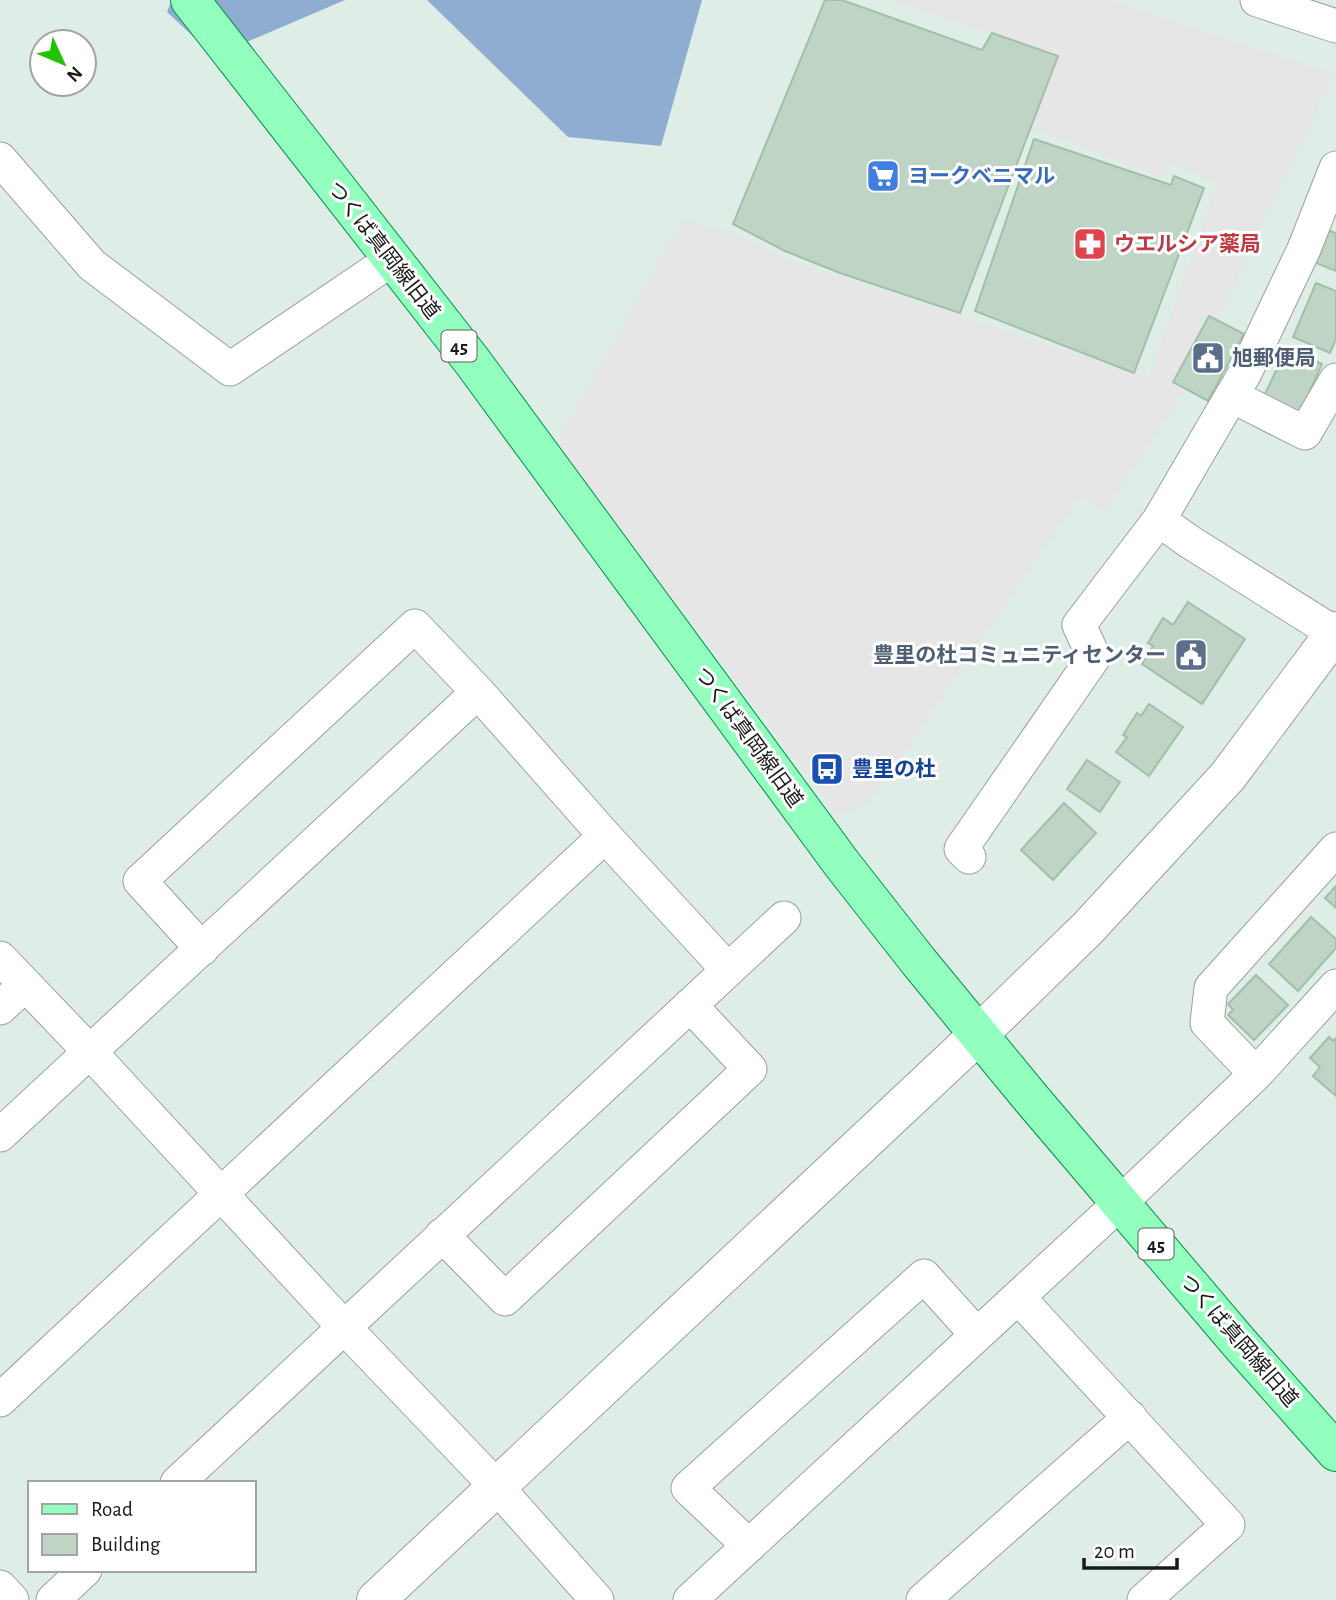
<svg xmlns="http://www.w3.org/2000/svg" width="1336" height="1600" font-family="'Alegreya Sans','Noto Sans JP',sans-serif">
  <rect width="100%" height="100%" fill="#deede6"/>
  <path fill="#8fadd1" d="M 172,0 L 345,0 L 214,56 L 167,12 Z
    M 427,0 L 702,0 L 661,146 L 568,137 Z"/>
  <path fill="#e6e6e6" d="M 893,0 L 1109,0 L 1334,74 L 1183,392 L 1104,513 L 1081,495 L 869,803 L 838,816 L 557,443 L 684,219 L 734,233 L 792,261 L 1149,377 L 1217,184 L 1168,162 L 1161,178 L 1031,128 L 1057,56 Z"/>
  <path fill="#bfd4c5" stroke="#a0c0a9" stroke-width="2" d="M 825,0 L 842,0 L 982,50 L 992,33 L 1058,56 L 960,313 L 840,273 L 785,251 L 733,224 Z
    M 1034,139 L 1171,185 L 1174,176 L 1204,188 L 1134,373 L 975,311 Z
    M 1327,230 L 1336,233 L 1336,271 L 1314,262 Z
    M 1316,283 L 1336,291 L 1336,339 L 1330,353 L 1293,337 Z
    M 1209,316 L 1244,334 L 1208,401 L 1173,382 Z
    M 1287,348 L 1322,364 L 1299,415 L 1263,398 Z
    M 1188,602 L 1245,639 L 1202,704 L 1142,664 L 1153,646 L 1148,643 L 1163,618 L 1173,625 Z
    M 1149,704 L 1183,727 L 1149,776 L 1116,752 L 1127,737 L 1123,735 L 1137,713 L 1141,716 Z
    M 1087,760 L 1120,782 L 1100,812 L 1067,789 Z
    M 1064,803 L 1096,833 L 1053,880 L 1021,850 Z
    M 1336,886 L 1336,908 L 1325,898 Z
    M 1311,917 L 1336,939 L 1336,948 L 1298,991 L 1269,964 Z
    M 1256,975 L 1288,1005 L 1254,1040 L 1228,1015 L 1233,1010 L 1228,1004 Z
    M 1329,1037 L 1333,1041 L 1336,1038 L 1336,1096 L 1313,1076 L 1320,1067 L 1310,1058 Z"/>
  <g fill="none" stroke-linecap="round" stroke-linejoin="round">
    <defs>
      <path id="minor" d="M 1257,0 L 1336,26
        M 0,159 L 92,265 L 230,369 L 391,260
        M 1336,168 L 1304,249 L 1245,373 L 1159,520 L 1190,542 L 1336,634
        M 1232,396 L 1305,433 L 1336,380
        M 969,857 L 961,849 L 1094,657 L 1079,625 L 1159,520
        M 202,949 L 140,881 L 415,626 L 478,692
        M 0,958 L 91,1053 L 343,1326 L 497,1487 L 597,1600
        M 0,1008 L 25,985
        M 1256,1074 L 1207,1023 L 1211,988 L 1336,849
        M 0,1135 L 478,692 L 605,836 L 728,970
        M 442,1235 L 505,1299 L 750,1069 L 690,1005
        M 1018,1297 L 1228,1525 L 1144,1600
        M 0,1400 L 605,836
        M 177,1483 L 784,918
        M 749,1546 L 688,1488 L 924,1276 L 977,1335
        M 0,1587 L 12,1600
        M 53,1600 L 85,1570
        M 690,1600 L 1121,1202 L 1256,1074 L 1336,986
        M 923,1600 L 1130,1417"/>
      <path id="tertiary" d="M 376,1600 L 978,1035 L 1088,928 L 1228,776 L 1336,631"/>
      <path id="primary" d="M 190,0 L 472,361 L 842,864 L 919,962 L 1030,1097 L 1241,1345 L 1336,1452"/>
    </defs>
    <use href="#minor" stroke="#9e9e9e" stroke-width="35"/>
    <use href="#tertiary" stroke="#9e9e9e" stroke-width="40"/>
    <use href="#primary" stroke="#009149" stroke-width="40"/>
    <use href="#minor" stroke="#fff" stroke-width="33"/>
    <use href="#tertiary" stroke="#fff" stroke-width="38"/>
    <use href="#primary" stroke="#92ffbe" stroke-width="38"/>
  </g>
  <defs>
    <symbol id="supermarket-square" viewBox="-11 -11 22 22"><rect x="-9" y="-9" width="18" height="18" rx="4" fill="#3f7fe0" stroke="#fff"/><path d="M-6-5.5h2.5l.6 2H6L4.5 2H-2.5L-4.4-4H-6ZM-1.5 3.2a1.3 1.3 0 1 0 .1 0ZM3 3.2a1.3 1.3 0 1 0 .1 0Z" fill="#fff"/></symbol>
    <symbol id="pharmacy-square" viewBox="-11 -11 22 22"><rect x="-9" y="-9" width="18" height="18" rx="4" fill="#e0444e" stroke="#fff"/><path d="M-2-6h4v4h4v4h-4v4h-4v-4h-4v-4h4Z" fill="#fff"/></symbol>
    <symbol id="civic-square" viewBox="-11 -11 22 22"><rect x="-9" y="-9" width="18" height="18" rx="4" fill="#5c6f8a" stroke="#fff"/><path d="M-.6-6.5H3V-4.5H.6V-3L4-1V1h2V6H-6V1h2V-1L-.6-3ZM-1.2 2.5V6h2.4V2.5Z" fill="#fff"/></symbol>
    <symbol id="bus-square" viewBox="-11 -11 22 22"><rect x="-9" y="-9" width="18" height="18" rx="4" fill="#1a4fb4" stroke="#fff"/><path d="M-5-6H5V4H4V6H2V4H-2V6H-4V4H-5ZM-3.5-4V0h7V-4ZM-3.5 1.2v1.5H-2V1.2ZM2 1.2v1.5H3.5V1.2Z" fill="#fff"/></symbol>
  </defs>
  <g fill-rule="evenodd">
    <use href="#supermarket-square" x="864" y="157" width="38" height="38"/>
    <use href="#pharmacy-square" x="1071" y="225" width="38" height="38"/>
    <use href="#civic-square" x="1189" y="339" width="38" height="38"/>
    <use href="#civic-square" x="1172" y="636" width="38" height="38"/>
    <use href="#bus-square" x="808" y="750" width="38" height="38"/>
  </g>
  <g text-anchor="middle" stroke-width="6" stroke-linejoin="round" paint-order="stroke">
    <g fill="#fff" stroke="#5f5f5f" stroke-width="2">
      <rect x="441.5" y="330.5" width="35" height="31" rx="5"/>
      <rect x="1138.5" y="1228.5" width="35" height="31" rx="5"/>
    </g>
    <g font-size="19" font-weight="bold" fill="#1a1a1a">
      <text x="459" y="353">45</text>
      <text x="1156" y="1251">45</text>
    </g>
    <g font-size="21" font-weight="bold" fill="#366cbe" stroke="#fff" text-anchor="start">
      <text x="908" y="183">ヨークベニマル</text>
    </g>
    <g font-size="21" font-weight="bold" fill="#be3a42" stroke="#fff" text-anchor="start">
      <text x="1114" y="251">ウエルシア薬局</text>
    </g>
    <g font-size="21" fill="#1a1a1a" stroke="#fff">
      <text transform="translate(384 250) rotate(52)" y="7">つくば真岡線旧道</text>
      <text transform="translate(749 737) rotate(54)" y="7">つくば真岡線旧道</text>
      <text transform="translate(1239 1340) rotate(49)" y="7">つくば真岡線旧道</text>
    </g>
    <g font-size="21" font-weight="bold" fill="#4e5e75" stroke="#fff" text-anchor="start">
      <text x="1232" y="365">旭郵便局</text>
      <text x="1166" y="662" text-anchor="end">豊里の杜コミュニティセンター</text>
    </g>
    <g font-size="21" font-weight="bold" fill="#164399" stroke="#fff" text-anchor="start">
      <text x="852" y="776">豊里の杜</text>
    </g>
  </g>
  <rect x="28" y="1481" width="228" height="91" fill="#ffffff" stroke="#a3a3a3" stroke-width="2"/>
  <rect x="42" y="1504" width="35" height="10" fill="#92ffbe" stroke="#a3a3a3" stroke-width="2"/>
  <text x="91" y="1516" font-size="21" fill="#1a1a1a">Road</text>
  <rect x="42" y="1534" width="35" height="21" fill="#bfd4c5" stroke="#a3a3a3" stroke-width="2"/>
  <text x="91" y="1551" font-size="21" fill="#1a1a1a">Building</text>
  <g transform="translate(63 63) rotate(134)"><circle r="33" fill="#ffffff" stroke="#a3a3a3" stroke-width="2"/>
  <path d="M0-5L12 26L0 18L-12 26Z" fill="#20c500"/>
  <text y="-10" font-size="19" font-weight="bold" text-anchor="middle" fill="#1a1a1a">N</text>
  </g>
  <path d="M1084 1558v10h93v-10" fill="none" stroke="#1a1a1a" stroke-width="3.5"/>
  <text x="1094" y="1558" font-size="21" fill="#1a1a1a" stroke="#ffffff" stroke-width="5" paint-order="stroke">20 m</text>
</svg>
